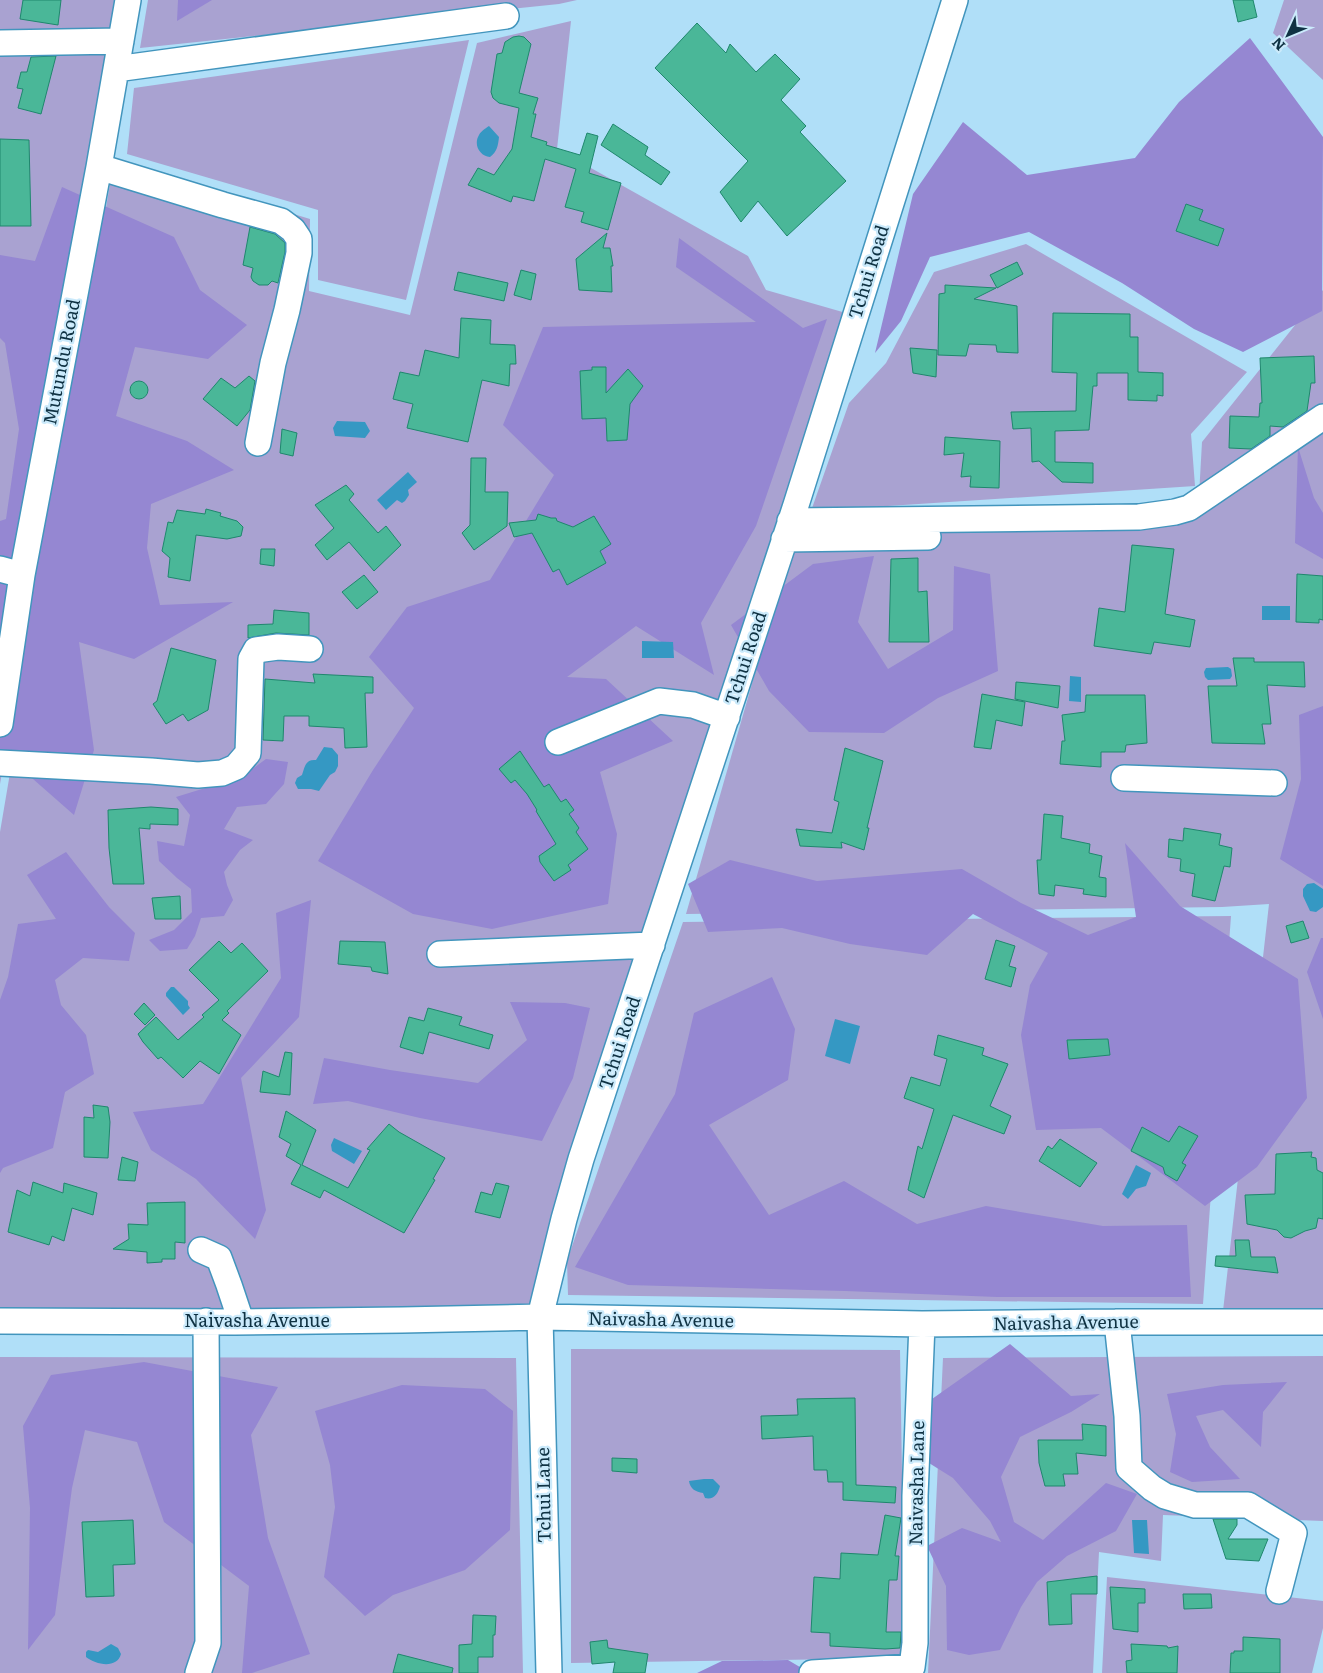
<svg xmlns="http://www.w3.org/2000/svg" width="1323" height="1673" font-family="Literata,serif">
  <rect width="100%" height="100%" fill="#b0dff8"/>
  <path fill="#a9a2d1" d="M 0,0 L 136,0 L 0,784 Z
    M 148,0 L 577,0 L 559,4 L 140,48 Z
    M 1284,0 L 1323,0 L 1323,80 L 1273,33 Z
    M 571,21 L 557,149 L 748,256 L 766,290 L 846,313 L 569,1153 L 533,1307 L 0,1311 L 0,832 L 110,184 L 128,164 L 310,219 L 309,291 L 410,315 L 477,43 Z
    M 469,40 L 406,300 L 318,280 L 318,210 L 127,154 L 134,88 Z
    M 1026,244 L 1247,372 L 1191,434 L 1195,486 L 811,511 L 849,403 L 886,363 L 934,272 Z
    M 1323,290 L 1323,1314 L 1223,1311 L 1269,904 L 1222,907 L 686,914 L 796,530 L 1198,514 L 1202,442 Z
    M 1231,916 L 1203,1304 L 568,1295 L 567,1261 L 683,922 Z
    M 571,1349 L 900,1350 L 905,1658 L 571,1663 Z
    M 1323,1356 L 1323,1521 L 1163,1515 L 1161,1561 L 1099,1552 L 1093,1673 L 928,1673 L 943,1358 Z
    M 0,1357 L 516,1358 L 523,1673 L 0,1673 Z
    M 1107,1577 L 1323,1601 L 1323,1628 L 1312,1673 L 1102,1673 Z"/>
  <path fill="#9587d2" d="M 178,0 L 212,0 L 177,21 Z
    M 1250,38 L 1323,137 L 1322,311 L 1243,352 L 1194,329 L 1122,283 L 1029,232 L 930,257 L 901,321 L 875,353 L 913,194 L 963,122 L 1027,175 L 1135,158 L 1179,102 Z
    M 62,187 L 174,237 L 200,290 L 247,325 L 208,359 L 135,347 L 116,416 L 187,441 L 234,470 L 151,504 L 147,548 L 160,605 L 233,602 L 134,659 L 79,642 L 94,750 L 74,815 L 0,750 L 0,521 L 6,519 L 19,429 L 5,343 L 0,338 L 0,255 L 35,261 Z
    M 679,238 L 803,328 L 827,319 L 756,526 L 701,623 L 714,675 L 636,626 L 567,677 L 606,679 L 673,741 L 600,772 L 617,834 L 608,904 L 492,929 L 413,914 L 318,861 L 373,770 L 414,708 L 369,657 L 407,607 L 490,580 L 554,475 L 503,425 L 543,327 L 756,322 L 676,267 Z
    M 1298,447 L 1314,498 L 1323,513 L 1323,559 L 1295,543 Z
    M 874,556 L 858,622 L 888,669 L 953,630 L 954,566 L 990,574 L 998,671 L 938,698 L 884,733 L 809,732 L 769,691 L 731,625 L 813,564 Z
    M 1323,706 L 1323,886 L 1280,859 L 1301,779 L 1299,715 Z
    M 266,759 L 288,762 L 284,784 L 266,804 L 237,807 L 224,829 L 253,840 L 240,850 L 224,872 L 227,885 L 233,900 L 224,916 L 201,918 L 195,936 L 187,949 L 160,951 L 149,940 L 174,930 L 192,912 L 191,889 L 177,878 L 159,861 L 157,841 L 184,846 L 190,815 L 176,797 L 241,777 Z
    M 1125,843 L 1180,906 L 1298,979 L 1307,1098 L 1257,1167 L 1205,1206 L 1101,1128 L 1036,1130 L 1021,1035 L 1030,985 L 1048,953 L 973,914 L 927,955 L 850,944 L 782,928 L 708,932 L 688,884 L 730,860 L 817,881 L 962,869 L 1021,903 L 1088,935 L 1136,917 Z
    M 66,852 L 109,907 L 135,933 L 129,961 L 83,958 L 55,980 L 61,1005 L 86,1035 L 94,1074 L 65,1092 L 53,1148 L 3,1168 L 0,1173 L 0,1000 L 8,977 L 18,924 L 56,919 L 27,875 Z
    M 311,900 L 299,1017 L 241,1078 L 266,1210 L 255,1239 L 196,1179 L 151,1150 L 133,1112 L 203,1104 L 281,978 L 276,913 Z
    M 1321,938 L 1323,938 L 1323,1019 L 1307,972 Z
    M 772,977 L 795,1029 L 788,1080 L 709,1125 L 769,1215 L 844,1181 L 917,1224 L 986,1206 L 1103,1226 L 1187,1225 L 1191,1297 L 997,1297 L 845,1291 L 628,1285 L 575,1267 L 675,1094 L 694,1013 Z
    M 510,1002 L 565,1003 L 590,1008 L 573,1078 L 542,1141 L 420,1118 L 348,1101 L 313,1104 L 324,1058 L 390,1070 L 478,1083 L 527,1040 Z
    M 1010,1344 L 1071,1396 L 1100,1394 L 1071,1412 L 1020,1437 L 1001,1477 L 1014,1522 L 1043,1540 L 1106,1483 L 1137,1494 L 1116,1531 L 1067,1556 L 1037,1582 L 1021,1607 L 1000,1650 L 969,1655 L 947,1650 L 946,1586 L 927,1546 L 962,1528 L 1001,1542 L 990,1521 L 953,1478 L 929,1463 L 932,1399 Z
    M 144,1362 L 278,1387 L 251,1435 L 268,1538 L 310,1654 L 252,1673 L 242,1673 L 249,1586 L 164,1522 L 137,1442 L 85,1430 L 72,1488 L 55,1615 L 28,1650 L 30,1508 L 23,1426 L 51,1375 Z
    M 1287,1382 L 1263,1412 L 1261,1447 L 1223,1410 L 1196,1416 L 1210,1447 L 1240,1479 L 1192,1482 L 1170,1472 L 1176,1434 L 1167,1394 L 1223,1385 Z
    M 402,1385 L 485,1389 L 513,1411 L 510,1530 L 465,1570 L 393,1595 L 365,1616 L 324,1577 L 335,1507 L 330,1465 L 315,1411 Z
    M 788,1660 L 810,1673 L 697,1673 L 722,1661 Z"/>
  <path fill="#3598c3" d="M 489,126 L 499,137 C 498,146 497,152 490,157 C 480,156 473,145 479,135 C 481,131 486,128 489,126 Z
    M 337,421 L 365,422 L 370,431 L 365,438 L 335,436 L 333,428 Z
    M 408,472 L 417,482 L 408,490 L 409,495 L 405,501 L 402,503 L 397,500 L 386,510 L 377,500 Z
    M 1262,606 L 1290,606 L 1290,620 L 1262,620 Z
    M 642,641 L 673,642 L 674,658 L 642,658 Z
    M 1228,667 L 1231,669 L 1232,676 L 1230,679 L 1208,680 L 1205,677 L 1204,672 L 1206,668 Z
    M 1070,676 L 1081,677 L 1081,702 L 1069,701 Z
    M 324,747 L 332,748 L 338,755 L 338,766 L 335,772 L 330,775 L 319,791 L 311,789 L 298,789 L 295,783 L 297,778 L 302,775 C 305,767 305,759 316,760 Z
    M 1314,883 L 1323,889 L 1323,907 L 1316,912 L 1310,911 L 1303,896 L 1303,889 L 1307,884 Z
    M 171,987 L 174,987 L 188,1001 L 188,1005 L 190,1008 L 183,1015 L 166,996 L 166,993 Z
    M 835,1019 L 860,1026 L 850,1064 L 825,1056 Z
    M 334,1138 L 362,1151 L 354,1164 L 332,1151 L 331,1145 Z
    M 1136,1165 L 1151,1173 L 1146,1186 L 1136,1189 L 1128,1199 L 1122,1194 Z
    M 704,1479 L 713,1479 L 720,1486 C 718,1494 714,1500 705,1498 L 703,1493 C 696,1492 690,1489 689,1481 Z
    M 1132,1520 L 1147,1520 L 1149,1554 L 1134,1553 Z
    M 111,1644 L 118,1648 L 121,1654 C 117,1669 96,1665 86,1657 L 86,1652 L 88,1650 L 98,1652 Z"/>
  <path fill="#4ab798" stroke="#1f876d" d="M 23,0 L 61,0 L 58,25 L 20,19 Z
    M 1233,0 L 1253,0 L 1257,17 L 1238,22 Z
    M 697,23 L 726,53 L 730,44 L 756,72 L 775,54 L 800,79 L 781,100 L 806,126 L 800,132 L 846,181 L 787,236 L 758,201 L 741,222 L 720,192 L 748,161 L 655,68 Z
    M 519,36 L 524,37 L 531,44 L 519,93 L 538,98 L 533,114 L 536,114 L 531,137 L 547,142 L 546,145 L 580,155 L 587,133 L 598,136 L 589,173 L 621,183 L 608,230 L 581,222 L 584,212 L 565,207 L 576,169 L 545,159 L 534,201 L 513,196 L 511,202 L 468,185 L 478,168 L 494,175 L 512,149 L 519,108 L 499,103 L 493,98 L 491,92 L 497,54 L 502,53 L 505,42 L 513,37 Z
    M 56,56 L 41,114 L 18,108 L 23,89 L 17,88 L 21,72 L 27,72 L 31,57 Z
    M 613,124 L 648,147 L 645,155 L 670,172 L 661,185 L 601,145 Z
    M 0,139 L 29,140 L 31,226 L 0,226 Z
    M 1186,204 L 1203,210 L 1199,220 L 1224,229 L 1218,246 L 1176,231 Z
    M 250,227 L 275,234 L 285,243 L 285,252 L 278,283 L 272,281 L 268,285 L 259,285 L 253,281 L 251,277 L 253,268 L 243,265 Z
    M 607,233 L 603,248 L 610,248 L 613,266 L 611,266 L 612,292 L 579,290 L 576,259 Z
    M 1017,262 L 1023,274 L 997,288 L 990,275 Z
    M 521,270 L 536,274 L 531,300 L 514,295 Z
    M 458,272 L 508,283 L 504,301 L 454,290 Z
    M 945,285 L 996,288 L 974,299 L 1017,306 L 1018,353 L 997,352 L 996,345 L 969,344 L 966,356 L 938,355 L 939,294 L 945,293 Z
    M 1053,313 L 1130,314 L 1130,337 L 1138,337 L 1138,372 L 1163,373 L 1163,396 L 1157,395 L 1157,401 L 1128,400 L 1128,373 L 1097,373 L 1097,386 L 1093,386 L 1089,430 L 1055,431 L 1055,462 L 1093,463 L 1093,483 L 1062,482 L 1039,461 L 1032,462 L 1031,428 L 1013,429 L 1011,412 L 1076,411 L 1077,373 L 1052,372 Z
    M 461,318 L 491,320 L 490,344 L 515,345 L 516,364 L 510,364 L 509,386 L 482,380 L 468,442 L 407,428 L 413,404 L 393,399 L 400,372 L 419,376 L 425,350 L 459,358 Z
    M 910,348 L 937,350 L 936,377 L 913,373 Z
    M 1314,356 L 1315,383 L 1311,383 L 1307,411 L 1283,427 L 1270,426 L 1270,436 L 1251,449 L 1229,448 L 1230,416 L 1259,417 L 1260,403 L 1262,403 L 1260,358 Z
    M 592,367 L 606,367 L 606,393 L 628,369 L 643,386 L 630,404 L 627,440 L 607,441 L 606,418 L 582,419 L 580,371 L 592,370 Z
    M 249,376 L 255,381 L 250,410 L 237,426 L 203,399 L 221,378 L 235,388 Z
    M130 390a9 9 0 1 1 18 0a9 9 0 1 1-18 0Z
    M 282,429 L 297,433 L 293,456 L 280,453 Z
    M 945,437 L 1000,441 L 999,488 L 970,487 L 971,476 L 961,477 L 964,453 L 944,455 Z
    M 471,458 L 486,458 L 485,492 L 508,492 L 507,526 L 474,550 L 462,533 L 470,525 Z
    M 346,485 L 354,494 L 349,500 L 378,533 L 386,526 L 401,545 L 374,571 L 349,542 L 327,560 L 315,545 L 334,528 L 315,505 Z
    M 206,509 L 221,513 L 220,516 L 237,521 L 243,527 L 241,536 L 227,539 L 196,535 L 190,581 L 168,577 L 170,558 L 162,551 L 168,522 L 173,523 L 177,510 L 205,514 Z
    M 538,514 L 551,518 L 556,518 L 557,521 L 573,527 L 594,516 L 611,544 L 600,551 L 606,563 L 567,585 L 559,569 L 553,572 L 532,533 L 514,537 L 509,523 L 536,520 Z
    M 1132,545 L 1174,549 L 1165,614 L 1195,620 L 1190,647 L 1154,642 L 1151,654 L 1094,646 L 1099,608 L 1125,612 Z
    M 261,549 L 275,549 L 274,566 L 260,564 Z
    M 918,558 L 918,592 L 927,591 L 929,642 L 889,642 L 891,559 Z
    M 1297,574 L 1323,576 L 1323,620 L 1319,619 L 1319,623 L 1296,622 Z
    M 364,575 L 378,592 L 357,609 L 342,592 Z
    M 274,610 L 309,613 L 309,635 L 276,633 L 248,638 L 248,625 L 273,624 Z
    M 171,648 L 216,660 L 208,710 L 188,721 L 183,714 L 166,724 L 153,704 L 157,701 Z
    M 1233,658 L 1254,658 L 1254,662 L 1304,662 L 1305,687 L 1267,685 L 1271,724 L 1262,724 L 1265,744 L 1212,743 L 1208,686 L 1237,686 Z
    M 313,674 L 373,677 L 373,693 L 365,693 L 367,747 L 345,748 L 344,728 L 309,726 L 309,716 L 284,716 L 283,741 L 263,740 L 265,679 L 315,683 Z
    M 1016,682 L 1060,686 L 1058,708 L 1015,699 Z
    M 982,694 L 1025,702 L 1022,726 L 996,720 L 991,749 L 974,747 Z
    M 1086,695 L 1145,695 L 1147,743 L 1126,745 L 1125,752 L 1101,752 L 1101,767 L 1060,764 L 1062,741 L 1065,741 L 1062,715 L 1085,712 Z
    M 845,748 L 883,761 L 867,828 L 869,828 L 864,850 L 841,842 L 842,848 L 800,846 L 796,829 L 832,833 L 839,802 L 834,800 Z
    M 520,751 L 544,787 L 549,784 L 561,802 L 566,799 L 574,810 L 569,814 L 579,828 L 576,832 L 588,849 L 568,865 L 571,870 L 554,881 L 540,862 L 539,856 L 556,844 L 536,811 L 537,810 L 527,794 L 515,780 L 511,783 L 499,769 Z
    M 151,807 L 178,809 L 178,825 L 150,824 L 150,829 L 139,828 L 144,884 L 113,884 L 109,848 L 108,810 Z
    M 1044,814 L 1063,816 L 1061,838 L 1090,844 L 1089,853 L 1102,856 L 1099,877 L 1106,878 L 1106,897 L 1083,894 L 1084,889 L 1055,885 L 1054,896 L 1039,894 L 1037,860 L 1041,860 Z
    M 1184,828 L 1221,834 L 1219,845 L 1232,848 L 1230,867 L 1224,866 L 1215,901 L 1192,896 L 1195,874 L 1180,871 L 1181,859 L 1168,857 L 1169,839 L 1183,841 Z
    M 180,896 L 181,919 L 155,919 L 152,898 Z
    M 1303,921 L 1309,938 L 1291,943 L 1286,926 Z
    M 996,940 L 1015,946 L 1009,966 L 1016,968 L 1011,987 L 985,979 Z
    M 219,941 L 231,953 L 242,943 L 268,971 L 227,1011 L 229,1013 L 222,1020 L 241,1035 L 219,1074 L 200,1061 L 183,1078 L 161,1057 L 158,1059 L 143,1042 L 138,1034 L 156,1017 L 178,1040 L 204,1017 L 202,1015 L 219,1000 L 189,970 Z
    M 340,941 L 385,942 L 388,974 L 372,971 L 371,967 L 338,964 Z
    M 144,1003 L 155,1015 L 145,1025 L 134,1014 Z
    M 428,1008 L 462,1017 L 459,1025 L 493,1035 L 489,1049 L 429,1032 L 423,1054 L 400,1047 L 409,1017 L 424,1021 Z
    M 938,1035 L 984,1048 L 982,1055 L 1008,1064 L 990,1106 L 1011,1116 L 1004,1134 L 953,1115 L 924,1198 L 908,1190 L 918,1146 L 922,1149 L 934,1109 L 904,1098 L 911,1077 L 940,1086 L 947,1059 L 934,1055 Z
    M 1108,1039 L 1110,1055 L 1069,1059 L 1067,1040 Z
    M 285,1052 L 292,1053 L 290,1095 L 260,1092 L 263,1071 L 279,1077 Z
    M 93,1105 L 108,1107 L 110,1122 L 108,1158 L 84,1157 L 84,1117 L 94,1118 Z
    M 286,1111 L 316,1130 L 302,1165 L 348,1188 L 370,1150 L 367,1149 L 389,1124 L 399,1132 L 445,1158 L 433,1179 L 435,1180 L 404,1233 L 324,1190 L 320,1198 L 291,1184 L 301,1165 L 286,1156 L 291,1144 L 279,1137 Z
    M 1179,1126 L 1198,1136 L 1182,1163 L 1186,1165 L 1177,1181 L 1165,1174 L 1163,1167 L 1131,1151 L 1142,1127 L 1169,1142 Z
    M 1060,1139 L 1097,1163 L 1080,1187 L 1039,1161 L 1048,1146 L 1052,1149 Z
    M 1312,1152 L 1311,1157 L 1316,1158 L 1317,1170 L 1323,1173 L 1323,1219 L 1318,1218 L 1316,1228 L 1305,1231 L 1291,1238 L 1284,1237 L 1277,1230 L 1247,1224 L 1245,1195 L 1275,1194 L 1276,1154 Z
    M 122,1157 L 138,1162 L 135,1181 L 118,1180 Z
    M 33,1182 L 63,1193 L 64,1183 L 97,1193 L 93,1215 L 72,1208 L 64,1241 L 52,1236 L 49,1245 L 8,1232 L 17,1190 L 30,1196 Z
    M 496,1183 L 509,1186 L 500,1218 L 475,1212 L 481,1192 L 492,1195 Z
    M 185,1202 L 185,1243 L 175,1242 L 175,1259 L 162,1259 L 162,1262 L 147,1263 L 147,1252 L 113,1249 L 129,1239 L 128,1224 L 148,1225 L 147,1203 Z
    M 1235,1240 L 1249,1240 L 1251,1257 L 1275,1257 L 1278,1273 L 1215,1266 L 1216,1256 L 1236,1256 Z
    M 855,1398 L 856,1485 L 896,1487 L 895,1503 L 843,1500 L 843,1482 L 828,1482 L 827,1470 L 814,1470 L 813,1436 L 762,1439 L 761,1416 L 798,1415 L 797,1399 Z
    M 1082,1424 L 1106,1426 L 1106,1456 L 1076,1453 L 1078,1474 L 1063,1474 L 1065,1486 L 1045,1486 L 1039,1463 L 1038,1440 L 1083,1440 Z
    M 612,1458 L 637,1459 L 637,1473 L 612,1471 Z
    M 885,1515 L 901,1518 L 895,1556 L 899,1556 L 897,1580 L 889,1580 L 886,1632 L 901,1632 L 900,1648 L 885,1649 L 830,1646 L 830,1633 L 811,1632 L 814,1577 L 840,1579 L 841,1553 L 878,1555 Z
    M 1213,1519 L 1237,1519 L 1237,1525 L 1228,1539 L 1268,1539 L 1259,1561 L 1226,1559 Z
    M 133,1520 L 135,1564 L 113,1565 L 114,1596 L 86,1597 L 82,1522 Z
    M 1097,1576 L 1097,1594 L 1071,1594 L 1072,1624 L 1049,1625 L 1047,1582 Z
    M 1110,1587 L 1145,1589 L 1145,1603 L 1138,1603 L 1138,1632 L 1113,1629 Z
    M 1183,1594 L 1211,1594 L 1212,1608 L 1184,1609 Z
    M 473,1615 L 496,1616 L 495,1635 L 493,1635 L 493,1657 L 478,1657 L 478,1673 L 459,1673 L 459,1645 L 472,1644 Z
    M 1243,1637 L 1280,1639 L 1280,1673 L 1230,1673 L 1231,1653 L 1234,1653 L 1234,1651 L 1243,1651 Z
    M 607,1640 L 608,1648 L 648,1654 L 645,1673 L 613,1673 L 615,1662 L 592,1664 L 590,1642 Z
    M 1131,1644 L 1167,1646 L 1168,1648 L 1178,1646 L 1177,1673 L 1127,1673 L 1126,1661 L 1132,1660 Z
    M 398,1654 L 453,1668 L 452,1673 L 393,1673 Z"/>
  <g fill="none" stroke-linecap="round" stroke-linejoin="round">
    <defs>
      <path id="minor" d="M 0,43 L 121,41
        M 116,69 L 506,16
        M 99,167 L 223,205 L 281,221 L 293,230 L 299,239 L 299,253 L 287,310 L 273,363 L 258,443
        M 790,521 L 1139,517 L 1175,512 L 1189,508 L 1323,417
        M 784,539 L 928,537
        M 0,569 L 22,575
        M 0,724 L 22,575 L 99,167 L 128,0
        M 558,742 L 659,701 L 693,705 L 727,717
        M 0,763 L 151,771 L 198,775 L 222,773 L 236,767 L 248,753 L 251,659 L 256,650 L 278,647 L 310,649
        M 1124,778 L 1274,783
        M 440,954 L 652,945
        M 201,1250 L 219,1258 L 229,1285 L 241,1321
        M 0,1321 L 235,1322 L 402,1320 L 540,1317 L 922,1324 L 1117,1322 L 1323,1322
        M 1117,1322 L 1127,1416 L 1129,1468 L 1152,1488 L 1165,1496 L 1195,1505 L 1248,1505 L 1294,1533 L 1279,1591
        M 198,1673 L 208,1643 L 206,1321
        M 549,1673 L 540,1317 L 564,1219 L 581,1159 L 796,505 L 955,0
        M 812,1673 L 912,1667 L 915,1643 L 915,1496 L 922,1324"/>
    </defs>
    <use href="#minor" stroke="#4295bd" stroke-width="28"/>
    <use href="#minor" stroke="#fff" stroke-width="25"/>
  </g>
  <g text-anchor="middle" stroke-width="4.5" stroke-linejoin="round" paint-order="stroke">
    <g font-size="18" fill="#0f3243" stroke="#cbeafb">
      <text transform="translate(869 272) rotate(-73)" y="6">Tchui Road</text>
      <text transform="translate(62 362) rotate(-79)" y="6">Mutundu Road</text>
      <text transform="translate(746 658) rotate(-72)" y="6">Tchui Road</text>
      <text transform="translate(620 1043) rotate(-72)" y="6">Tchui Road</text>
      <text transform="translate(661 1320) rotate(1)" y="6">Naivasha Avenue</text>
      <text x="257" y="1327">Naivasha Avenue</text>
      <text transform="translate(1066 1323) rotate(-1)" y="6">Naivasha Avenue</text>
      <text transform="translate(917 1483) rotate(-89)" y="6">Naivasha Lane</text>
      <text transform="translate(544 1495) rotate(-91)" y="6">Tchui Lane</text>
    </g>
  </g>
  <g transform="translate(1288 35) rotate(226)" stroke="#cbeafb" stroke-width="4" paint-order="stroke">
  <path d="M0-4L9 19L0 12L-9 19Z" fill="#0f3243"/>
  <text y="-8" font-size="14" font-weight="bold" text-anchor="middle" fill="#0f3243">N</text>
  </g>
</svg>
